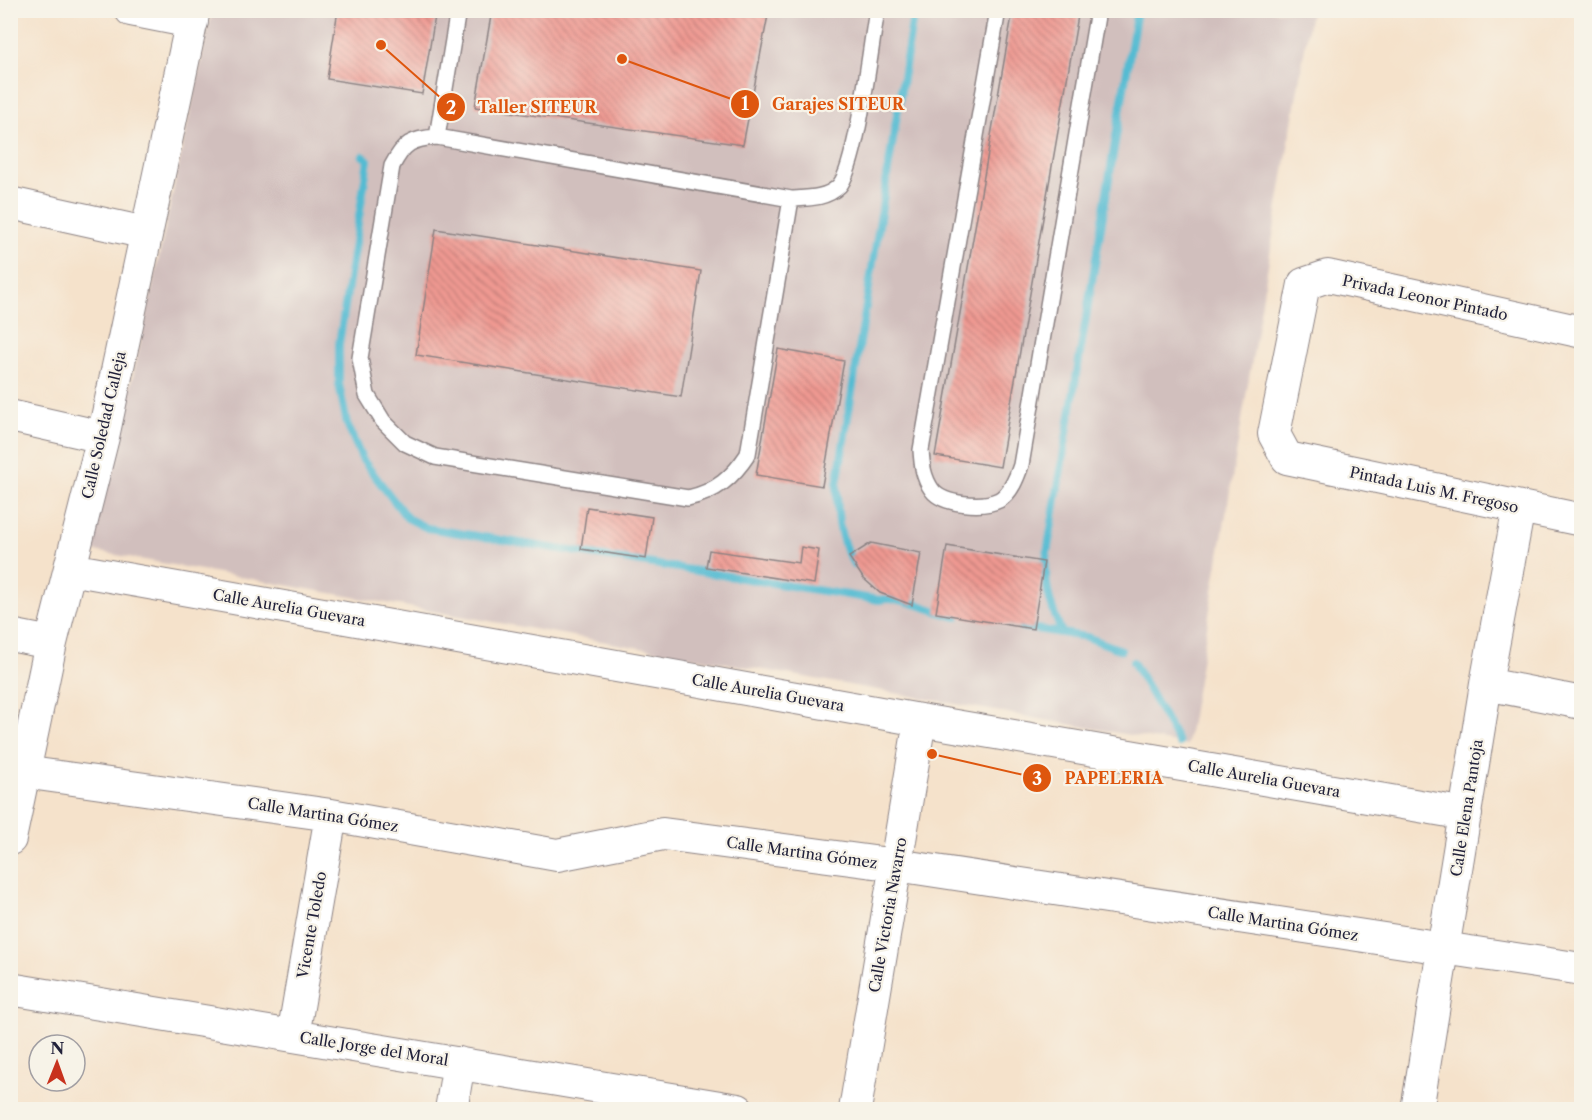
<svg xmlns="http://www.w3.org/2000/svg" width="1592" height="1120" font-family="'Libre Caslon Text',serif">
  <defs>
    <pattern id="building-back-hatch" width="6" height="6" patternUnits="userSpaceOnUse" patternTransform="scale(1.5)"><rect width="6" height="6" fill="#ef9991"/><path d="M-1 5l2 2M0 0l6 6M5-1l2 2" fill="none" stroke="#c17c78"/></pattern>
  </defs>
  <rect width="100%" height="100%" fill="#f7f3e8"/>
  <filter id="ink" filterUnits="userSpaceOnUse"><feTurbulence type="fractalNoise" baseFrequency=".0167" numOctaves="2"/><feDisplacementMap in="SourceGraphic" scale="12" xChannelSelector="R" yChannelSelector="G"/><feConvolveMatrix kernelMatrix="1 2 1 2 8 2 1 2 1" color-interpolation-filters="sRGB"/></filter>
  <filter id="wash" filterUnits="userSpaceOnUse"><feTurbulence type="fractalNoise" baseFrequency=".008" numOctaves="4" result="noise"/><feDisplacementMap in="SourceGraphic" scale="24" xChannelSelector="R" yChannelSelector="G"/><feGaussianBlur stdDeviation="1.35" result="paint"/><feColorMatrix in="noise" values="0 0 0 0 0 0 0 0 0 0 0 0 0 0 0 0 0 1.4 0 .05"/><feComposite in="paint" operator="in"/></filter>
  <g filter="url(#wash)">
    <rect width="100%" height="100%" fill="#f5e2cb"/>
    <path fill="#d1bfbd" d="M 212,11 L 1311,11 L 1187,745 L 77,548 L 133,377 Z"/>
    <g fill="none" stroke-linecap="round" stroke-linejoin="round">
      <path stroke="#55bbd2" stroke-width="8" d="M 363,156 L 368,160 L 367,166 L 339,344 L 339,384 L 347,424 L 362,459 L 407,518 L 427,528 L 879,600 C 904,595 932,612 957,617
        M 854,564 C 838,540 837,512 837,484 L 914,10
        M 1023,627 L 1087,637 L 1121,650
        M 1062,633 C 1051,607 1044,587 1046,559 L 1137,10
        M 1133,662 L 1179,743"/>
    </g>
    <g id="blocks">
      <path fill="url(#building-back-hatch)" d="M 338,10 L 436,10 L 422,94 L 327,79 Z
        M 492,10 L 769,10 L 743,145 L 475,107 Z
        M 1013,10 L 1079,10 L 1000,467 L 935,456 Z
        M 436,229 L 701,271 L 681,397 L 416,355 Z
        M 778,349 L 844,361 L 822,486 L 756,475 Z
        M 587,507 L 652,517 L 646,559 L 581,549 Z
        M 871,543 L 921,553 L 912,605 L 880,593 L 863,578 L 849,557 Z
        M 947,546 L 1044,562 L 1033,629 L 936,613 Z
        M 801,547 L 819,550 L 814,584 L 706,567 L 709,550 L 799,563 Z"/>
    </g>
  </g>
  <g filter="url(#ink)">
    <use href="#blocks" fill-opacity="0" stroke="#8c8283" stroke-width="1.5"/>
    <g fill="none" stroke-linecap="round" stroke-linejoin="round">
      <defs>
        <path id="service" d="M 998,10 L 921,450 C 922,465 923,477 932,490 C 943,505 983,508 999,500 C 1011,493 1017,477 1021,465 L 1098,10
          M 437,137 L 458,10
          M 791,199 L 748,454 C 733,477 716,492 688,498 L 435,457 L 405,443 L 383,421 L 367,395 L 360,358 L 392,166 C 404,143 411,139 437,137 L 791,199 C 807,198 826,199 839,186 C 857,167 871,43 877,10"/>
        <path id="minor" d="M 131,10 L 192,22
          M 10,203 L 146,233
          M 1582,332 L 1328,276 L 1304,284 L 1274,434 L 1287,458 L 1582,520
          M 10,416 L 103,437
          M 70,569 L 920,720 L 1466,814
          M 10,635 L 51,643
          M 1486,684 L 1582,703
          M 23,772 L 331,815 L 557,855 L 663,834 L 896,865 L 1582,969
          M 10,839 L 51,643 L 103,437 L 194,10
          M 10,989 L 738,1110
          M 293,1036 L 331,815
          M 451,1110 L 459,1063
          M 855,1110 L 920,720
          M 1417,1110 L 1486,684 L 1519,507"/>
      </defs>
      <use href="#service" stroke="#8c8283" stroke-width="18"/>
      <use href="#minor" stroke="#8c8283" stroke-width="34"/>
      <use href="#service" stroke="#fff" stroke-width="15"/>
      <use href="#minor" stroke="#fff" stroke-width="32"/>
    </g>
  </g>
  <g text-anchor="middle" stroke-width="4.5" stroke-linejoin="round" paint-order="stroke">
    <g font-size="15" fill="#22223b" stroke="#f7f3e8">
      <text transform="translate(1425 298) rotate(12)" y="5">Privada Leonor Pintado</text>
      <text transform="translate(104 425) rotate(-77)" y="5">Calle Soledad Calleja</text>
      <text transform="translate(1434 490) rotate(12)" y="5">Pintada Luis M. Fregoso</text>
      <text transform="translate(289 608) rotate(10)" y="5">Calle Aurelia Guevara</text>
      <text transform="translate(768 693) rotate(10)" y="5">Calle Aurelia Guevara</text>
      <text transform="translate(1264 779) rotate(10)" y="5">Calle Aurelia Guevara</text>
      <text transform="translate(1467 808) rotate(-81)" y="5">Calle Elena Pantoja</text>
      <text transform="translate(323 815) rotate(9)" y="5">Calle Martina Gómez</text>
      <text transform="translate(802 853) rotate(8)" y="5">Calle Martina Gómez</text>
      <text transform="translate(888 915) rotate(-80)" y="5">Calle Victoria Navarro</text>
      <text transform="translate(1283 924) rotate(9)" y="5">Calle Martina Gómez</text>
      <text transform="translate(312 925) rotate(-80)" y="5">Vicente Toledo</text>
      <text transform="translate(374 1049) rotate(9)" y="5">Calle Jorge del Moral</text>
    </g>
  </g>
  <path fill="none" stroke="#de560e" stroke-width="2" d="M622 59L745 104M381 45L451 107M932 754L1037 778"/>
  <g fill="#de560e" stroke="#f7f3e8" stroke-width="2">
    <circle cx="622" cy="59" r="6"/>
    <circle cx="381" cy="45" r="6"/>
    <circle cx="932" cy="754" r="6"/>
    <circle cx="745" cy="104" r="15"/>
    <circle cx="451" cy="107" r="15"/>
    <circle cx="1037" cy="778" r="15"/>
  </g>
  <g font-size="18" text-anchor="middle" font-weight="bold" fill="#fff">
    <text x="745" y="110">1</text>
    <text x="451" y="114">2</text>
    <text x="1037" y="785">3</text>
  </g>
  <g font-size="16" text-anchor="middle" font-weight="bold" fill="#de560e" stroke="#f7f3e8" stroke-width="4.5" stroke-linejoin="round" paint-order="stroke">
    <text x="838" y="110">Garajes SITEUR</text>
    <text x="537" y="113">Taller SITEUR</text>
    <text x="1114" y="784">PAPELERIA</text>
  </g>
  <rect width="1592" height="1120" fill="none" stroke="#f7f3e8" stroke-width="36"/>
  <g transform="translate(57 1063) rotate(1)"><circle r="28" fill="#f7f3e8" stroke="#a29fa3" stroke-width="1.5"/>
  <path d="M0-4.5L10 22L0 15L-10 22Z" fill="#c8321e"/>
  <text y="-9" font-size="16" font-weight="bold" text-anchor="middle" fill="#22223b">N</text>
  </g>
</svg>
